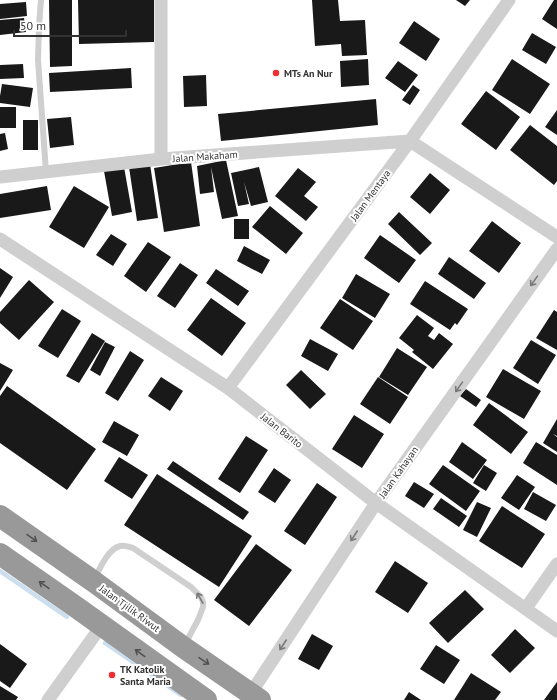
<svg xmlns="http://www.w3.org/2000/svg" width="557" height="700" font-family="'PT Sans',sans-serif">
  <rect width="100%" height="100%" fill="#fff"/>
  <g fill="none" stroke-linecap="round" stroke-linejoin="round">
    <path stroke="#ccdfef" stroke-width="4.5" d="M 0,571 L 67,617
      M 105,643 L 181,695"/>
  </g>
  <path fill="#191919" d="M 49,0 L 72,0 L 72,66 L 50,67 Z
    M 78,0 L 154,0 L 154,42 L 79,44 Z
    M 312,0 L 338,0 L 340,21 L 365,20 L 367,55 L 342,56 L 341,44 L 315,46 Z
    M 456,0 L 470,0 L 465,6 Z
    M 554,0 L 557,0 L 557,29 L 542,19 Z
    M 26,2 L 27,16 L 0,19 L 0,4 Z
    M 24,18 L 26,32 L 0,35 L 0,20 Z
    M 414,21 L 440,39 L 426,61 L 399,43 Z
    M 532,33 L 556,47 L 546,64 L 522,50 Z
    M 368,59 L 369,85 L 341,87 L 340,61 Z
    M 512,59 L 550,84 L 530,114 L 492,90 Z
    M 398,61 L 418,75 L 405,92 L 385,78 Z
    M 23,64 L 24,78 L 0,79 L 0,65 Z
    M 131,68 L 132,88 L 50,92 L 49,73 Z
    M 206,75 L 207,106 L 184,107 L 183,76 Z
    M 2,84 L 33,88 L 30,107 L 0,103 L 0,96 Z
    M 413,85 L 420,90 L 410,105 L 402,100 Z
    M 486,91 L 520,117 L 496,150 L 461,124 Z
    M 376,99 L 378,125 L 221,141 L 218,114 Z
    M 0,107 L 16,107 L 16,128 L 0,128 Z
    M 557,110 L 557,135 L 545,127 Z
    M 71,117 L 74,145 L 50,148 L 47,119 Z
    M 23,120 L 38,120 L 38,150 L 23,150 Z
    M 530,125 L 557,146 L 557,181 L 554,185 L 510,150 Z
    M 5,133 L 8,149 L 0,151 L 0,134 Z
    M 226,160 L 238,216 L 222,219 L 211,167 L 214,192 L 200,194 L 197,166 Z
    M 191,162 L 200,226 L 164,232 L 154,168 Z
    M 150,164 L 158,218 L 137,221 L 129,167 Z
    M 124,167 L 132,212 L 112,216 L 104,171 Z
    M 259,167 L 268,202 L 251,206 L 244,182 L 249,204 L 238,206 L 231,173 Z
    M 298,168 L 316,182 L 304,196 L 318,207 L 306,221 L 275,196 Z
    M 430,173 L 450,190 L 430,214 L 410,197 Z
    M 47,186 L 51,210 L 0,218 L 0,194 Z
    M 74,186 L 109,207 L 84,248 L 49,227 Z
    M 270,206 L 303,233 L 286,254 L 252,227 Z
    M 399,212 L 432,243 L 420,255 L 388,224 Z
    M 234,219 L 249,219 L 249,239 L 234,239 Z
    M 492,221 L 521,243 L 499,273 L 469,251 Z
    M 111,234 L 127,244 L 113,266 L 96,255 Z
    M 380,235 L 416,260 L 399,283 L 364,258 Z
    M 148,242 L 171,257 L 146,292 L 124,276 Z
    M 244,246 L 270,260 L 262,274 L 237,261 Z
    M 449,257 L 486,283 L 474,299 L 438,274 Z
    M 180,263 L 198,275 L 175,308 L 157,296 Z
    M 0,268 L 13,277 L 0,298 Z
    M 216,269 L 249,291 L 238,306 L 206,283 Z
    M 356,274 L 390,294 L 375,318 L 342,298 Z
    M 29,280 L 54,302 L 19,340 L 0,323 L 0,312 Z
    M 425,281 L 468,309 L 457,325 L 455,323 L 450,330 L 410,304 Z
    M 211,298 L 246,323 L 222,356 L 187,330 Z
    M 340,299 L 373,321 L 353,350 L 320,328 Z
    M 62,309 L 81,321 L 58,358 L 38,346 Z
    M 554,310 L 557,312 L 557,350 L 536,338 Z
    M 417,315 L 434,328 L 428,336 L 434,340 L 439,333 L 453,344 L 433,369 L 412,352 L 414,350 L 399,338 Z
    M 92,333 L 105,341 L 79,383 L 66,376 Z
    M 310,339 L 338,354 L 328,371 L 301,356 Z
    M 531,340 L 556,355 L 538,384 L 513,368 Z
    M 105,342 L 115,347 L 100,376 L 90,370 Z
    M 397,348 L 427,367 L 408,395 L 379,377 Z
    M 130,351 L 144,360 L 118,401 L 105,393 Z
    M 0,363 L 13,370 L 0,391 Z
    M 503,369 L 541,391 L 524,419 L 486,397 Z
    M 301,370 L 326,394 L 310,409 L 286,385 Z
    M 161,377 L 183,391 L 170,411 L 148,396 Z
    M 378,377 L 408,397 L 390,424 L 360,404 Z
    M 7,386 L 96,449 L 67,490 L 0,443 L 0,396 Z
    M 466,389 L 481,400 L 476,407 L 460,396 Z
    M 489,403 L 528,432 L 511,454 L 473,425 Z
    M 354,415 L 384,434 L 362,468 L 332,449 Z
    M 557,419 L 557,436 L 553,434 L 557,437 L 557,452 L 543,443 Z
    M 114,421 L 139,435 L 127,456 L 102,442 Z
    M 246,436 L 268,450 L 240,493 L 218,479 Z
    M 462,442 L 487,460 L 473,479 L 449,462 Z
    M 536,442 L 557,455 L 557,485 L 523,463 Z
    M 119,457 L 148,475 L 132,499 L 104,481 Z
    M 173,461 L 249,512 L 243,520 L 167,469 Z
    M 443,465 L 480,491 L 466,511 L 429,484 Z
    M 484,465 L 497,473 L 486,491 L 473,483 Z
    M 274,468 L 291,480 L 275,503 L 258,492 Z
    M 157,474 L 252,536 L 219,587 L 124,525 Z
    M 517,475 L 535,487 L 519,510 L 501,498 Z
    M 414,482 L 434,494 L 424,508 L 405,496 Z
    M 317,483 L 337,497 L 305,545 L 284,531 Z
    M 533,492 L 556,505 L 546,521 L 524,509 Z
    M 441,498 L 467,516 L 459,527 L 433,509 Z
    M 477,502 L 491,508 L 477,537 L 463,530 Z
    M 502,506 L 545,534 L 522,568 L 479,541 Z
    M 256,544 L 292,570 L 249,626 L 214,600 Z
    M 395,561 L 428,583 L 408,613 L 375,592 Z
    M 465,590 L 484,609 L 448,643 L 429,623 Z
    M 515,629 L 535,648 L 510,673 L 491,655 Z
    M 312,634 L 333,646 L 319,670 L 298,659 Z
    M 0,644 L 27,664 L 10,688 L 0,681 Z
    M 436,645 L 460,660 L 444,684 L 420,669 Z
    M 471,673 L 501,692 L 495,700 L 454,700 Z
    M 557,682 L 557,700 L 544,700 Z
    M 0,686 L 18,697 L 16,700 L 0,700 Z
    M 409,692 L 421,700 L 404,700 Z"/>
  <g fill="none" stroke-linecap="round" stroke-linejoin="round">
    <path stroke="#cfcfcf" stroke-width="6" d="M 41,0 L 39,26 L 38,60 L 46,172
      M 95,578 C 100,568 108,549 120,546 C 125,545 129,547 133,548 L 191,587 L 201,597 L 203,602 L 203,607 L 198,620 L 185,644"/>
    <path stroke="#cfcfcf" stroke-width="13" d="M 161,0 L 161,159
      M 410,141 L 557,237
      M 0,177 L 161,159 L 410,141
      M 0,239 L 228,388 L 376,503 L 557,631
      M 228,388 L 410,141 L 509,0
      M 526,608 L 557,564
      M 247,699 L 376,503 L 557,249
      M 48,700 L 102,625"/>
    <path stroke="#999" stroke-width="22" d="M 0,516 L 93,581 L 183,647 L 260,700
      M 0,554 L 76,607 L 206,700"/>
  </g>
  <defs><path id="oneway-shaft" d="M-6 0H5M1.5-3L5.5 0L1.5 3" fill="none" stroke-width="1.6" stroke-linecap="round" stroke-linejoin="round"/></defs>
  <g stroke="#797979">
    <use href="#oneway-shaft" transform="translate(534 281) rotate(125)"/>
    <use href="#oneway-shaft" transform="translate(459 387) rotate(125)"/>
    <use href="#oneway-shaft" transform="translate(354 536) rotate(123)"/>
    <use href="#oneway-shaft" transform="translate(200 598) rotate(-119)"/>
    <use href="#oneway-shaft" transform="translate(283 645) rotate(123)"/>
  </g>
  <g stroke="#515151">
    <use href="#oneway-shaft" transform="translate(32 538) rotate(35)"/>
    <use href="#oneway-shaft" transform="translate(44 585) rotate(-145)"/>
    <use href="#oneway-shaft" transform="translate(140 653) rotate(-144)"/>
    <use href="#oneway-shaft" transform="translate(204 661) rotate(34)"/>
  </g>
  <g fill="#ee2f31" stroke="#fff" stroke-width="1.5">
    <circle cx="276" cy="73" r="4"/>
    <circle cx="112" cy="675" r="4"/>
  </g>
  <g text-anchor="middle" stroke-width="4" stroke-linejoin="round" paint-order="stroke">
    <g font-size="10" font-weight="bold" fill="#323232" stroke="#fff" text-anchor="start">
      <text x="284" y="77">MTs An Nur</text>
      <text x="120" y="673">TK Katolik<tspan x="120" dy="12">Santa Maria</tspan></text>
    </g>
    <g font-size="10" fill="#323232" stroke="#fff">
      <text transform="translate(205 156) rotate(-4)" y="4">Jalan Makaham</text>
      <text transform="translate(370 195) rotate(-54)" y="4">Jalan Mentaya</text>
      <text transform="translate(282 430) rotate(38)" y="4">Jalan Barito</text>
      <text transform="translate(398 472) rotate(-55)" y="4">Jalan Kahayan</text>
      <text transform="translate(130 608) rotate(36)" y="4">Jalan Tjilik Riwut</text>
    </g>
  </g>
  <path d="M14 30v6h112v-6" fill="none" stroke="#323232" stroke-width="2"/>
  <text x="20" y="30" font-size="12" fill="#323232" stroke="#ffffff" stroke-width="3" paint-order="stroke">50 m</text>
</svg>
